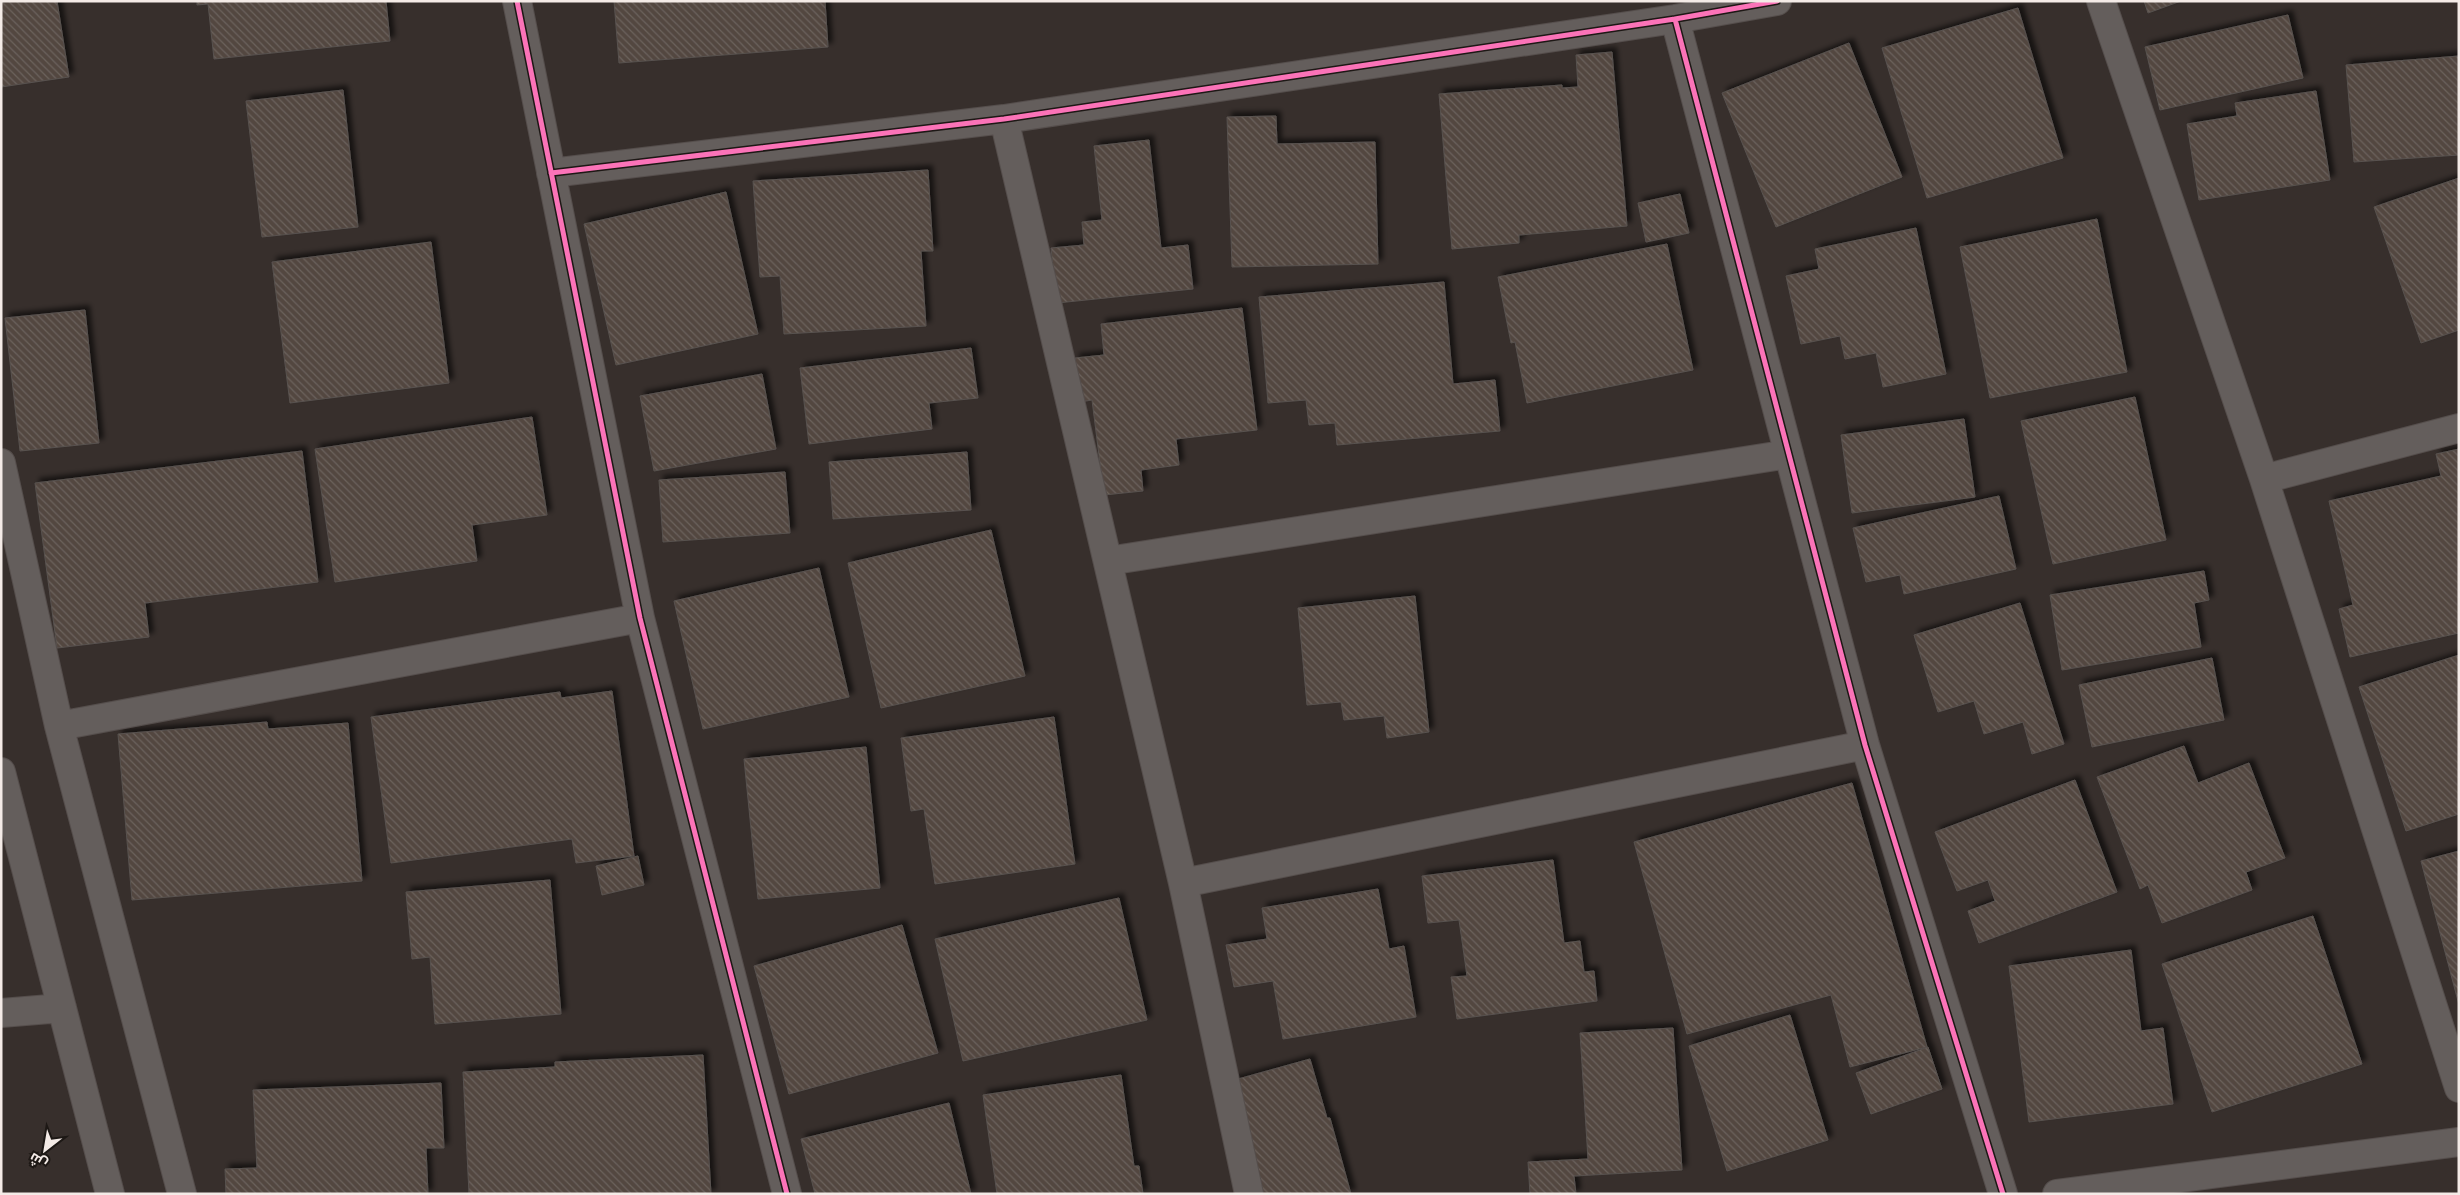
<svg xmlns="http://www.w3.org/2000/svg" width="2460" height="1195" font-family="'Alegreya Sans',Cairo,sans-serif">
  <defs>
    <pattern id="building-back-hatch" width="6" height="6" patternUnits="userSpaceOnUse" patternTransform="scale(1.25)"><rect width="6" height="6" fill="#524741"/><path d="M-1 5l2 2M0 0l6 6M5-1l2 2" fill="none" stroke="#6c625c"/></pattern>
    <filter id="shadow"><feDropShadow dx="4.5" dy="-4.5" stdDeviation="2.5" flood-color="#0009"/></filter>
  </defs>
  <rect width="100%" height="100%" fill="#372f2c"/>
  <path fill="url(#building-back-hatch)" stroke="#58524f" filter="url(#shadow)" d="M 1,1 L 57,1 L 69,77 L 1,87 Z
    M 197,1 L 386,1 L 390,41 L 214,59 L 208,4 L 197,5 Z
    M 614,1 L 825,1 L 828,47 L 619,63 Z
    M 2144,1 L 2181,1 L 2148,13 Z
    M 2018,8 L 2063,158 L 1927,198 L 1882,48 Z
    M 2288,15 L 2303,78 L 2160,110 L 2145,47 Z
    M 1849,43 L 1902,177 L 1776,227 L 1722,93 Z
    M 1612,52 L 1627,226 L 1519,235 L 1519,243 L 1452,249 L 1439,94 L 1562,85 L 1562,88 L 1578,87 L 1576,55 Z
    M 2459,56 L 2459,155 L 2354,162 L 2346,65 Z
    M 343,90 L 358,227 L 262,237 L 246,101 Z
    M 2316,91 L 2330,180 L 2199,200 L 2187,124 L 2237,116 L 2235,103 Z
    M 1276,116 L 1277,144 L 1375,142 L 1378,264 L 1232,267 L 1227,117 Z
    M 1149,140 L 1161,248 L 1188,245 L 1193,289 L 1057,303 L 1051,248 L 1084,245 L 1082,222 L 1102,220 L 1094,146 Z
    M 928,170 L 933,251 L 921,251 L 926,326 L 784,334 L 780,276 L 760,277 L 753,181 Z
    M 2459,178 L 2459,330 L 2421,343 L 2374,207 Z
    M 726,192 L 758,334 L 616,365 L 584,224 Z
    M 1680,194 L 1689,233 L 1646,242 L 1638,203 Z
    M 2097,219 L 2127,372 L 1990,398 L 1960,247 Z
    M 1916,228 L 1946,374 L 1883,387 L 1876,353 L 1845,359 L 1840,336 L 1801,344 L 1786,276 L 1819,269 L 1815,249 Z
    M 431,242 L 449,383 L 290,403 L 272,262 Z
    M 1667,244 L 1693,370 L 1527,403 L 1515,342 L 1511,343 L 1498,277 Z
    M 1444,282 L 1453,384 L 1495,380 L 1500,431 L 1337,445 L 1335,423 L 1309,425 L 1306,400 L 1268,403 L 1259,297 Z
    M 1242,308 L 1257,430 L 1176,439 L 1179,465 L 1141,470 L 1143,491 L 1104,495 L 1092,400 L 1080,402 L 1075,358 L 1104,355 L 1101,324 Z
    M 85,310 L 99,443 L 20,451 L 5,318 Z
    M 971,348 L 978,398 L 929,403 L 932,429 L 809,444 L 800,368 Z
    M 762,374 L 776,449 L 654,471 L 640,396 Z
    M 2135,397 L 2166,540 L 2053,564 L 2021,421 Z
    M 532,417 L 547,515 L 472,525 L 477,561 L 335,582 L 315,449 Z
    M 1964,419 L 1975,497 L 1852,513 L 1841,435 Z
    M 2459,449 L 2459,633 L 2350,657 L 2339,609 L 2353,605 L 2329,501 L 2441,476 L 2436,454 Z
    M 302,451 L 318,582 L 145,603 L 149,637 L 57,648 L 35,483 Z
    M 967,452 L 971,510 L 833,519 L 829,462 Z
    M 785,472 L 790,533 L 663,542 L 659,480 Z
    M 1999,496 L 2016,569 L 1904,594 L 1900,575 L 1866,582 L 1853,528 Z
    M 991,530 L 1025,676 L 881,708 L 848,563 Z
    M 819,568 L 849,697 L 703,729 L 674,601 Z
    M 2204,571 L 2209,600 L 2194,603 L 2201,647 L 2062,670 L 2050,595 Z
    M 1415,596 L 1429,732 L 1387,738 L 1384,716 L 1344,720 L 1341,702 L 1307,705 L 1298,608 Z
    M 2020,603 L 2064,744 L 2032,754 L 2023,722 L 1984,734 L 1974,701 L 1938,712 L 1914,635 Z
    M 2459,655 L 2459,814 L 2406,831 L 2359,687 Z
    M 2212,658 L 2224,720 L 2092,747 L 2079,685 Z
    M 612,691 L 634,856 L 576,863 L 572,839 L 391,863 L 371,717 L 560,692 L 561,698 Z
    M 1054,717 L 1075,864 L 935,884 L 924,809 L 911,811 L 901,738 Z
    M 267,722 L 268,729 L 348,723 L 362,881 L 132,900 L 118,734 Z
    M 2184,746 L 2198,783 L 2249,763 L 2285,858 L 2246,872 L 2252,890 L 2162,923 L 2148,885 L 2140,889 L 2097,777 Z
    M 866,747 L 880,888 L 758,899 L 744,759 Z
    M 2075,780 L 2117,892 L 1979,943 L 1968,911 L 1995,901 L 1988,880 L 1957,891 L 1935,832 Z
    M 1852,783 L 1927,1047 L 1850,1067 L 1831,995 L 1687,1034 L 1634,842 Z
    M 2459,851 L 2459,1005 L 2421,861 Z
    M 638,856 L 644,885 L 602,895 L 596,866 Z
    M 1553,860 L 1564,943 L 1580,941 L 1584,972 L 1594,971 L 1597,1001 L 1457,1019 L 1451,977 L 1467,976 L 1459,920 L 1428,923 L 1422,876 Z
    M 550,880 L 561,1014 L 435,1024 L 430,957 L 412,959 L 406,892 Z
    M 1378,889 L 1389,949 L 1404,946 L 1416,1017 L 1283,1039 L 1273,981 L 1234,987 L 1226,945 L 1267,939 L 1262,908 Z
    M 1119,898 L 1147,1020 L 963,1061 L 935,939 Z
    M 2313,916 L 2362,1064 L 2212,1112 L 2162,964 Z
    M 902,925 L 938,1053 L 789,1094 L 754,966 Z
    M 2131,950 L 2141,1031 L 2163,1028 L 2173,1104 L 2029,1122 L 2009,966 Z
    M 1790,1015 L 1828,1140 L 1727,1171 L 1689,1046 Z
    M 1673,1028 L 1682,1170 L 1574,1176 L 1576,1194 L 1530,1194 L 1528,1162 L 1588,1159 L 1580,1033 Z
    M 1928,1047 L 1942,1089 L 1871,1114 L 1856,1073 Z
    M 703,1055 L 711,1194 L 469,1194 L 463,1072 L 555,1067 L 555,1062 Z
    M 1310,1059 L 1327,1118 L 1330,1118 L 1351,1194 L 1259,1194 L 1220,1084 Z
    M 1121,1075 L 1134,1166 L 1139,1166 L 1143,1194 L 997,1194 L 983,1095 Z
    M 441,1083 L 444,1148 L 426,1148 L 428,1194 L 226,1194 L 225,1169 L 257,1168 L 253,1090 Z
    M 949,1103 L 971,1194 L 815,1194 L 801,1139 Z"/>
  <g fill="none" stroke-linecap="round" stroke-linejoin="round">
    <defs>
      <path id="minor" d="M 517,1 L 640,618 L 787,1194
        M 2101,1 L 2264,479 L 2459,1088
        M 1675,19 L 1865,745 L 2003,1194
        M 1004,119 L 1183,883 L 1249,1194
        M 551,173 L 1004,119 L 1675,19 L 1777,1
        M 1,463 L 59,726 L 182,1194
        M 2264,479 L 2459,428
        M 1108,561 L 1789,454
        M 59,726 L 640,618
        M 1,772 L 110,1194
        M 1183,883 L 1865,745
        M 1,1013 L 62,1008
        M 2057,1194 L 2459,1142"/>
    </defs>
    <use href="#minor" stroke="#554e4c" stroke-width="30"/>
    <use href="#minor" stroke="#645e5c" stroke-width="28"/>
    <defs>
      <path id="cycleway" d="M 517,1 L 640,618 L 787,1194
        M 1675,19 L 1865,745 L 2003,1194
        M 551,173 L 1004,119 L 1675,19 L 1777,1"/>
    </defs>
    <use href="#cycleway" stroke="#1d1815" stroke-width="8"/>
    <use href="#cycleway" stroke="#fb73b8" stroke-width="5"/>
  </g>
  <rect width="2460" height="1195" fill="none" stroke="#f4ebe7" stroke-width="5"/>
  <g transform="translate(45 1150) rotate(211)" stroke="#1d1815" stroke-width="4" paint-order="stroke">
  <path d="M0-4L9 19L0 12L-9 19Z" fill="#f4ebe7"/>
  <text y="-8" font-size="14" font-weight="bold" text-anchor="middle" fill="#f4ebe7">ش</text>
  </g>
</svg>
